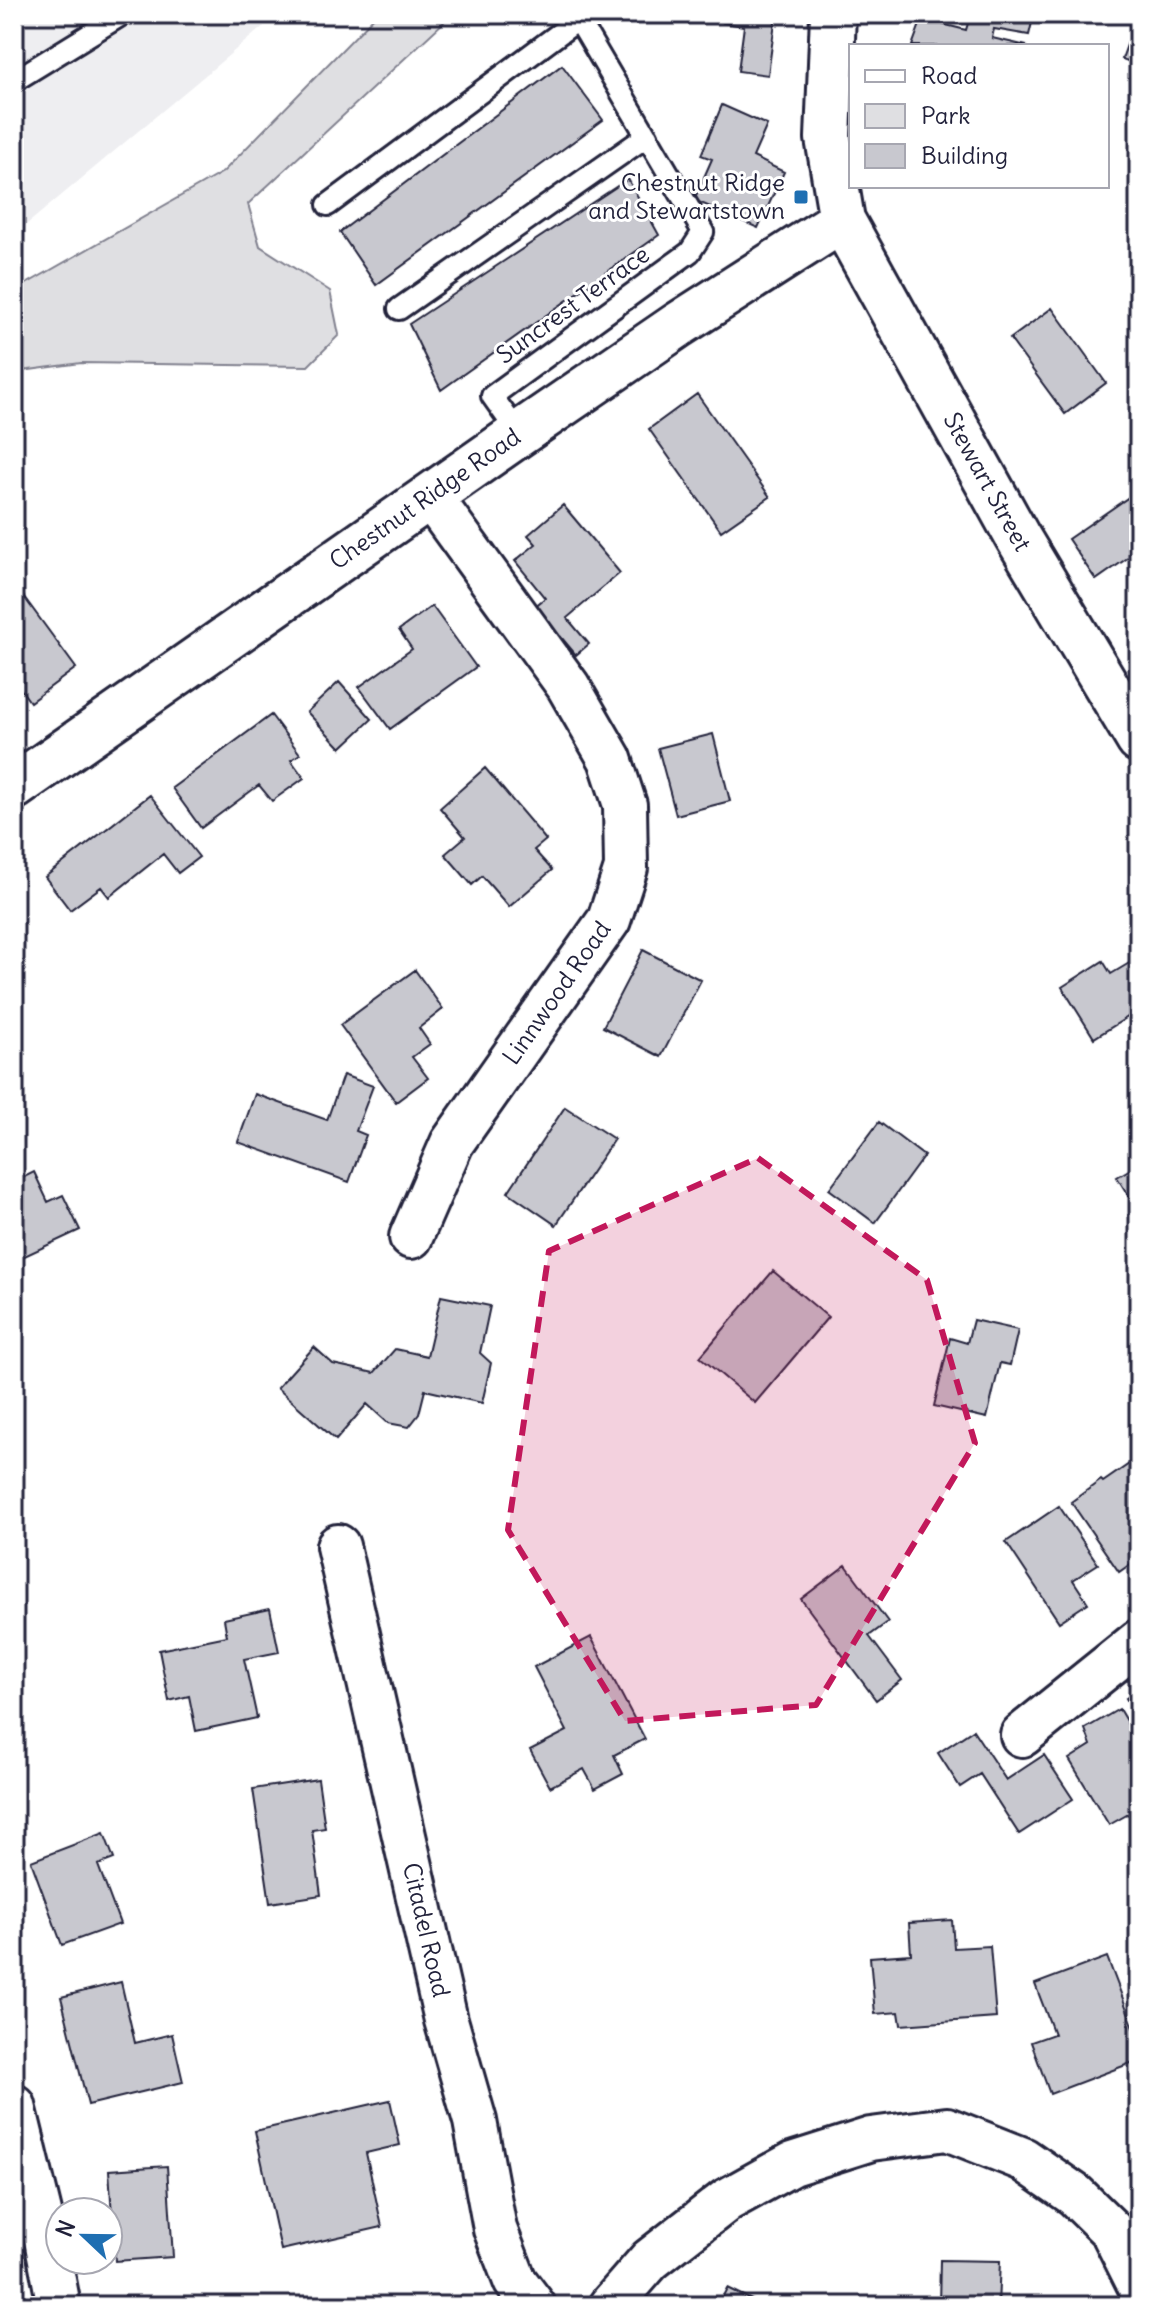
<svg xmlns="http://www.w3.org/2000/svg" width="1153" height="2320" font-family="Delius,sans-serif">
  <rect width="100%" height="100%" fill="#fff"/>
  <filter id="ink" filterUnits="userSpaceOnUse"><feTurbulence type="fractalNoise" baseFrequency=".0125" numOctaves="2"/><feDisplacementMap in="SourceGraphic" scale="16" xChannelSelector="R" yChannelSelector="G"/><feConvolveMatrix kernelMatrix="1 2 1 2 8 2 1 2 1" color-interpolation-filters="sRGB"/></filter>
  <g filter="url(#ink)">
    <path fill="#eeeef1" d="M 14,14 L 278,14 L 14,235 Z"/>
    <path fill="#dfdfe2" stroke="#80808e" stroke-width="2" d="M 377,14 L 448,14 L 444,22 L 248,204 L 260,246 L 330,291 L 339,335 L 308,366 L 81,363 L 14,372 L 14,291 L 223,172 Z"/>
    <path fill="#c8c8cf" stroke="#22223b" stroke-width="2" d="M 724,14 L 776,14 L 768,75 L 738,71 L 744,26 L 723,23 Z
      M 934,14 L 1034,14 L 1029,35 L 994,29 L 992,38 L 1027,46 L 912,46 L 922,19 L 966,30 L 968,23 Z
      M 1138,14 L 1139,14 L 1139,65 L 1122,59 Z
      M 562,65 L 603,120 L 376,285 L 340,232 Z
      M 722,105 L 767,125 L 753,157 L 784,172 L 758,228 L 694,200 L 712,159 L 701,155 Z
      M 628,179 L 659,235 L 441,390 L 409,324 Z
      M 1052,308 L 1106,383 L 1065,414 L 1010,339 Z
      M 697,394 L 770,497 L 721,531 L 649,429 Z
      M 1139,490 L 1139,550 L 1096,580 L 1068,539 Z
      M 563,505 L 620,573 L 567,618 L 589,644 L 576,655 L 561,637 L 549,647 L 523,616 L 545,598 L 515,561 L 536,544 L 528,535 Z
      M 14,593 L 19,600 L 24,597 L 76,668 L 30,702 L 14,680 Z
      M 432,606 L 476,667 L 390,729 L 359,687 L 412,649 L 399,630 Z
      M 339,682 L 372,719 L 341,748 L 307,712 Z
      M 271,715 L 300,754 L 291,760 L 304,778 L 272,801 L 259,785 L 201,828 L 172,788 Z
      M 713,734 L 730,801 L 676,815 L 658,748 Z
      M 485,768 L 546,840 L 534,850 L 552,870 L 509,907 L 482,876 L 472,885 L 445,854 L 465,837 L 440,808 Z
      M 150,795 L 199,857 L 178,873 L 163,854 L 109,897 L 101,887 L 70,910 L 45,877 Z
      M 643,950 L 701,980 L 661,1057 L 603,1027 Z
      M 1103,961 L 1111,974 L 1131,962 L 1139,975 L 1139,1010 L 1094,1038 L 1062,987 Z
      M 415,970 L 443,1009 L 419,1028 L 430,1044 L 412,1057 L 428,1078 L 396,1102 L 340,1025 Z
      M 343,1075 L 373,1086 L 356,1131 L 366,1135 L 349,1182 L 238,1142 L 255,1094 L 327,1120 Z
      M 565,1107 L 614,1139 L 556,1225 L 508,1192 Z
      M 879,1122 L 924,1156 L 875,1223 L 829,1189 Z
      M 1139,1164 L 1139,1213 L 1117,1177 Z
      M 34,1172 L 48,1202 L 63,1195 L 80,1230 L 14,1261 L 14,1182 Z
      M 773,1271 L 828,1317 L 755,1403 L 700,1357 Z
      M 441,1296 L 490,1306 L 480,1353 L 491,1363 L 482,1403 L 425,1390 L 419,1414 L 409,1427 L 388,1423 L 367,1404 L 336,1440 L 277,1388 L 314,1347 L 333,1364 L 374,1373 L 395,1349 L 427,1356 Z
      M 973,1320 L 1018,1330 L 1010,1365 L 1000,1363 L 987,1418 L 934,1406 L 950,1338 L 967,1343 Z
      M 1132,1462 L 1139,1473 L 1139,1558 L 1119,1572 L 1071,1502 L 1101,1480 L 1103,1482 Z
      M 1059,1506 L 1098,1564 L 1073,1580 L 1088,1603 L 1059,1622 L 1006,1542 Z
      M 846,1565 L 888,1622 L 869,1636 L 902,1680 L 876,1700 L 801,1599 Z
      M 270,1609 L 279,1652 L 244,1659 L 257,1718 L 196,1731 L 189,1696 L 169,1701 L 159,1650 L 227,1636 L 224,1619 Z
      M 591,1637 L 645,1739 L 614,1755 L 623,1774 L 595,1789 L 584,1769 L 550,1787 L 530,1750 L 567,1731 L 534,1667 Z
      M 1139,1690 L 1139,1721 L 1126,1698 Z
      M 1119,1709 L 1139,1743 L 1139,1808 L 1109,1825 L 1069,1759 L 1091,1745 L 1085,1729 Z
      M 973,1730 L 1006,1780 L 1044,1755 L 1073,1799 L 1019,1834 L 980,1774 L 960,1787 L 938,1753 Z
      M 318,1779 L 325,1828 L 312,1830 L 321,1895 L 270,1903 L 253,1789 Z
      M 104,1833 L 114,1859 L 98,1865 L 120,1924 L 62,1945 L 31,1861 Z
      M 952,1920 L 954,1948 L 990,1946 L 996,2018 L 901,2025 L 899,2012 L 875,2014 L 870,1957 L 911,1954 L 909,1923 Z
      M 1107,1957 L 1139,2041 L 1139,2060 L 1050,2094 L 1031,2042 L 1054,2034 L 1035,1984 Z
      M 121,1982 L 135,2043 L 172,2034 L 183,2082 L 88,2105 L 61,1997 Z
      M 390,2100 L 400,2145 L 366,2153 L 382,2227 L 281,2250 L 255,2131 Z
      M 167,2166 L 173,2257 L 115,2261 L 109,2170 Z
      M 940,2260 L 1000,2261 L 998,2306 L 939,2306 Z
      M 727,2288 L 764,2306 L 718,2306 Z"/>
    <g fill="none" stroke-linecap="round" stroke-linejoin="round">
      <defs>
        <path id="lane" d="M 14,81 L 123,14
          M 328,205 L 579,19
          M 399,309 L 647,136
          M 519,434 L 492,396 L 690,252 L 703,232 L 575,14"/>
        <path id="street" d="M 411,1237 L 452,1143 L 609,920 L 626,868 L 625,805 L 610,759 L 568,686 L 430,496
          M 338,1546 L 446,2020 L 475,2121 L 495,2229 L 515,2281 L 534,2306
          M 1022,1735 L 1139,1641
          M 14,2106 L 44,2229 L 59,2306
          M 610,2306 L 650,2260 L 727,2200 L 792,2164 L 871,2139 L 947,2129 L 1023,2159 L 1075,2195 L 1112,2231 L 1139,2285"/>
        <path id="secondary" d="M 833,14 L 828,138 L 842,220 L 1017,536 L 1139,740
          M 14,787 L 519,434 L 678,325 L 842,220"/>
      </defs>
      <use href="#lane" stroke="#22223b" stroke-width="26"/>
      <use href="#street" stroke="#22223b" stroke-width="48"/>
      <use href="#secondary" stroke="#22223b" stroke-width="50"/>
      <use href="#lane" stroke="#fff" stroke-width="20"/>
      <use href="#street" stroke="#fff" stroke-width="42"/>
      <use href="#secondary" stroke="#fff" stroke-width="44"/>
    </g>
  </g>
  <path fill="#c2185b" fill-opacity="0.2" stroke="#c2185b" stroke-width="6" stroke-dasharray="16 10" stroke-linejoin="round" d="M 758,1158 L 927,1280 L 975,1443 L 816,1705 L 625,1721 L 508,1530 L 549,1251 Z"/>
  <rect fill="#1f6fb2" stroke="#fff" stroke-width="3" x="793" y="189" width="16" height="16" rx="4"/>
  <g text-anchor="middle" stroke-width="6" stroke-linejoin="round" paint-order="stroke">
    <g font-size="24" fill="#22223b" stroke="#fff" text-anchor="end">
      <text x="785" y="191">Chestnut Ridge<tspan x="785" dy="28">and Stewartstown</tspan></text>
    </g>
    <g font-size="24" fill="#22223b" stroke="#fff">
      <text transform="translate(573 305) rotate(-36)" y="8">Suncrest Terrace</text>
      <text transform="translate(987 482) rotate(61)" y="8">Stewart Street</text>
      <text transform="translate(425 499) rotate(-35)" y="8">Chestnut Ridge Road</text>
      <text transform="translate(557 993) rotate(-55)" y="8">Linnwood Road</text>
      <text transform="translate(426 1930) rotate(77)" y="8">Citadel Road</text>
    </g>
  </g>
  <rect width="1153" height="2320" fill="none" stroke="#fff" stroke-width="48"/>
  <rect x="24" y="24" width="1105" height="2272" fill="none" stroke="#22223b" stroke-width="3" filter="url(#ink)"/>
  <rect x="849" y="44" width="260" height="144" fill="#ffffff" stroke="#a7a7b1" stroke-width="2"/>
  <rect x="865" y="70" width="40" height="12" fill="#ffffff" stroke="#a7a7b1" stroke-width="2"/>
  <text x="921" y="84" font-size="24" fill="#22223b">Road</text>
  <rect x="865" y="104" width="40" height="24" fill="#dfdfe2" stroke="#a7a7b1" stroke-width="2"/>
  <text x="921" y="124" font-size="24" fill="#22223b">Park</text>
  <rect x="865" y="144" width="40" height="24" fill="#c8c8cf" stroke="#a7a7b1" stroke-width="2"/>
  <text x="921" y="164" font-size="24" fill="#22223b">Building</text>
  <g transform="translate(84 2236) rotate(292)"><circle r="38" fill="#ffffff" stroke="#a7a7b1" stroke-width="2"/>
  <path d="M0-6L14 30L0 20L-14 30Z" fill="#1f6fb2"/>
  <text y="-12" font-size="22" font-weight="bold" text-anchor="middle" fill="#22223b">N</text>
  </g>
</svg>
